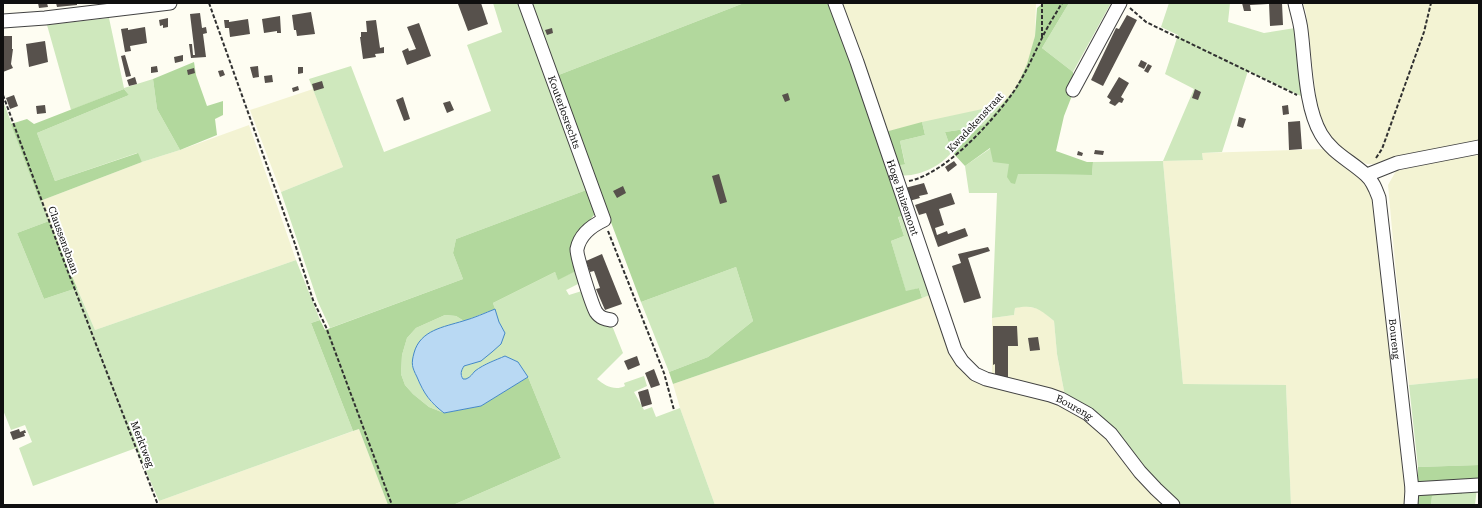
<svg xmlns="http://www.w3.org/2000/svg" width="1482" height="508" font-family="'Roboto Serif',serif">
  <rect width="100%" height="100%" fill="#fefdf2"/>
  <path fill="#f3f3d3" d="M 840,3 L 1036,3 L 1035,36 L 1028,64 L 1016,88 L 1001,105 L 885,132 Z
    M 1303,3 L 1479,3 L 1479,144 L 1379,164 L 1367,164 L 1346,154 L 1328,133 L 1320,116 L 1316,97 L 1306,12 Z
    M 313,89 L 343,167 L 281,192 L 250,110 Z
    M 249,125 L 296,260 L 95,330 L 40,201 L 142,162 L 180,150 Z
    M 1323,149 L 1364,181 L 1373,198 L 1376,214 L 1393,381 L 1408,480 L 1407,505 L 1291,505 L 1286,385 L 1183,384 L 1163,161 L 1203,160 L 1202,153 Z
    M 1479,155 L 1479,378 L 1409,385 L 1396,273 L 1388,185 L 1396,171 L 1454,158 Z
    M 930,295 L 963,368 L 1053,399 L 1099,428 L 1169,505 L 715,505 L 680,408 L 673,384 Z
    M 1024,306 L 1040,309 L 1054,321 L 1057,354 L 1065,396 L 992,375 L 992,318 L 1014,315 L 1015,308 Z
    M 359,429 L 388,505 L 160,505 L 159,501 Z"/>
  <path fill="#cfe8bd" d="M 493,3 L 519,3 L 589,189 L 456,239 L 453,253 L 463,279 L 330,328 L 318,302 L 281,192 L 343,167 L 309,79 L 351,66 L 384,152 L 491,111 L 467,45 L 502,32 Z
    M 531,3 L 744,3 L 556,76 Z
    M 1069,3 L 1111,3 L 1073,72 L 1042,48 Z
    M 1169,3 L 1230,3 L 1228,22 L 1264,33 L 1295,28 L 1305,98 L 1248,71 L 1222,152 L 1202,153 L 1203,160 L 1163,161 L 1183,384 L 1286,385 L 1291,505 L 1182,505 L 1065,396 L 1057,354 L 1054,321 C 1040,309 1034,304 1015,308 L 1014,315 L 992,318 L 997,193 L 969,193 L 965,166 L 991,148 L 1009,163 L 1018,174 L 1092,175 L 1093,162 L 1163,161 L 1194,89 L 1165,74 L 1178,35 L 1161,27 Z
    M 109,18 L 124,88 L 153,79 L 157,109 L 180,150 L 142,162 L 137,153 L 55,181 L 37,133 L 129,95 L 124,89 L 71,110 L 47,25 Z
    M 3,101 L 49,221 L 17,233 L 44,299 L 77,288 L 95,330 L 296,260 L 320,320 L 311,323 L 353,431 L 159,501 L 136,448 L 33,486 L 19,448 L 32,442 L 25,425 L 11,430 L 3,410 Z
    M 1001,105 L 984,125 L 972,128 L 945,132 L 952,152 C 941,166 917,178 899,175 L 896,166 L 905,163 L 900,141 L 925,135 L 922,122 Z
    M 905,214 L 930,295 L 922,298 L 919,288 L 906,292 L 891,241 L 904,236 L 898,216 Z
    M 736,267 L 753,321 L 708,357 L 669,372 L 641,302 Z
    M 578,270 L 582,282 L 566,290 L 569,295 L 585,290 L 611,323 L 623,353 L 597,379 C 605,386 615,391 625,386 L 624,383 L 644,376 L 647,386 L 634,392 L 644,410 L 652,407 L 656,417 L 680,408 L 715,505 L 453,505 L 561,458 L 528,377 L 518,362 L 505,356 C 495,360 483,364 475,371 C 472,374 471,377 466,379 L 463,379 L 461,371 L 464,366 L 472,364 L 505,333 L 499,322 L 493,303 L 555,272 L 558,279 Z
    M 445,315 L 456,316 L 464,321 L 438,329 L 412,365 L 421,387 L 431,402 L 444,413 L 429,407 L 413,394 L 405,385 L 401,374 L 402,355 L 407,338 L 416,328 Z
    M 1479,378 L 1479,465 L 1418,467 L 1409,385 Z
    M 1477,487 L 1475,505 L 1431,505 L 1432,496 L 1462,494 L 1462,489 Z"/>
  <path fill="#b2d89d" d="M 744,3 L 830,3 L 905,214 L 898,217 L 904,236 L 891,241 L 906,291 L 919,288 L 922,298 L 673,384 L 669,372 L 708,357 L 753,321 L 736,267 L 641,302 L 556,76 Z
    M 1043,3 L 1069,3 L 1042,48 L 1073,72 L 1073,93 L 1064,116 L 1056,151 L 1087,162 L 1093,162 L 1092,175 L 1018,174 L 1015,184 L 1011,183 L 1007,177 L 1009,164 L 993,162 L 990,148 L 965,166 L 952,152 L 945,132 L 972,128 L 984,125 L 1016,88 L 1027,64 L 1035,36 L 1037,8 Z
    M 194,62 L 196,75 L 207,106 L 223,101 L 223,115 L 215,119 L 217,135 L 180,150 L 157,109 L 153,79 Z
    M 124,89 L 129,95 L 37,133 L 55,181 L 138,153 L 142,162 L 40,201 L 11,124 L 27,119 L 34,124 Z
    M 922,122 L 925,135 L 900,141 L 905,164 L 896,166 L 885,132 Z
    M 589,189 L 597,209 L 594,215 L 577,235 L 578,270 L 558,280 L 555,272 L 493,303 L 495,309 L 464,321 L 456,316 L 445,315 L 416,328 L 407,338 L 402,355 L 401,374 L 405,385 L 413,394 L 429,407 L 444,413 L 481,406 L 528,377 L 561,458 L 453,505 L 388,505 L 359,429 L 353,431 L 311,323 L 320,320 L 325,330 L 463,279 L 453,253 L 456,239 Z
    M 49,221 L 77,288 L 44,299 L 17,233 Z
    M 1479,465 L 1479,480 L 1462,481 L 1462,494 L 1432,496 L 1431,505 L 1418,505 L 1418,467 Z"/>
  <path fill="#b9d9f3" stroke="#4488c7" d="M 495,309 L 499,322 L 505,333 L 501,344 L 492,352 L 481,361 L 464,366 C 461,371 460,374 463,379 L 466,379 C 471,377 472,374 475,371 C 484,364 496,360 505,356 L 518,362 L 528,377 L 481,406 L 444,413 C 430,402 424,394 417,377 C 412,367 411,364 414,353 C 420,330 444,327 463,321 C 474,318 485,313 495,309 Z"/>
  <path fill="#57514c" d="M 38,3 L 47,3 L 48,7 L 39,8 Z
    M 56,3 L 77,3 L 77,5 L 57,7 Z
    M 462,3 L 481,3 L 488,24 L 468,31 L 458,4 Z
    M 1242,3 L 1268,3 L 1268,4 L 1250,5 L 1251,11 L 1244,11 Z
    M 1269,3 L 1282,3 L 1283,25 L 1270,26 Z
    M 311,12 L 315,34 L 297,36 L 296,30 L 294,30 L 292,15 Z
    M 200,13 L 202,28 L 206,27 L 207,33 L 203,34 L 206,57 L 191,58 L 189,44 L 192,44 L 193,55 L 195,55 L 190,14 Z
    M 1127,15 L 1137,20 L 1103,86 L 1091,80 L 1116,28 L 1119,29 Z
    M 280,16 L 281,33 L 277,33 L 277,31 L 264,33 L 262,19 Z
    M 168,18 L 168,27 L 163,28 L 163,25 L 160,26 L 159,20 Z
    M 248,19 L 250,34 L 230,37 L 229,28 L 225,28 L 224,20 L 229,20 L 229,22 Z
    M 376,20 L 380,48 L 384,47 L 384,53 L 375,54 L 376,57 L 363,59 L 360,37 L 361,37 L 361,32 L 367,32 L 366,21 Z
    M 419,23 L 431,56 L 407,65 L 402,51 L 408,48 L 409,51 L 416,49 L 407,27 Z
    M 145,27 L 147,43 L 130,46 L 131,51 L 125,52 L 121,29 L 128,28 L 128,30 Z
    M 552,28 L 553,33 L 547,35 L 545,30 Z
    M 3,36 L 12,36 L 12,49 L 13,49 L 11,64 L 13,68 L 3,72 Z
    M 45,41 L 48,62 L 29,67 L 26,44 Z
    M 125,55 L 131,76 L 126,77 L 121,56 Z
    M 183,55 L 183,61 L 175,63 L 174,57 Z
    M 1141,60 L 1147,63 L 1144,69 L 1138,66 Z
    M 1148,64 L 1152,66 L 1148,73 L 1144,71 Z
    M 157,66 L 158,72 L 151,73 L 151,67 Z
    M 258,66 L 259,77 L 253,78 L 250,67 Z
    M 298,67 L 303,67 L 303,73 L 298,74 Z
    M 194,68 L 195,73 L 188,75 L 187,70 Z
    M 223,70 L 225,75 L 220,77 L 218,71 Z
    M 272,75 L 273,82 L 265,83 L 264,76 Z
    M 135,77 L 137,84 L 129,86 L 127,80 Z
    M 1119,77 L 1129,83 L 1121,97 L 1124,99 L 1122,103 L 1119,102 L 1115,106 L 1109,103 L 1111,100 L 1107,97 Z
    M 322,81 L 324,88 L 314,91 L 312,84 Z
    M 298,86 L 299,90 L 293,92 L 292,88 Z
    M 1195,89 L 1201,92 L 1198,100 L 1192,98 Z
    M 788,93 L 790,100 L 785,102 L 782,95 Z
    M 14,95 L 18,106 L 10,109 L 6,98 Z
    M 403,97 L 410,119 L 404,121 L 396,100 Z
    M 450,101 L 454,110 L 447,113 L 443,103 Z
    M 45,105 L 46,113 L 37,114 L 36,106 Z
    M 1288,105 L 1289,114 L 1283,115 L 1282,106 Z
    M 1239,117 L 1246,119 L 1243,128 L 1237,126 Z
    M 1300,121 L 1302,149 L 1289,150 L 1288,122 Z
    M 1095,150 L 1104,151 L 1103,155 L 1094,154 Z
    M 1078,151 L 1083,153 L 1082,156 L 1077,155 Z
    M 954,161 L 957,165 L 948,172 L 945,167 Z
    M 719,174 L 727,202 L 720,204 L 712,176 Z
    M 924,183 L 928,194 L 919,196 L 920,198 L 909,201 L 905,188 Z
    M 623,186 L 626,193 L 617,198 L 613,191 Z
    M 951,193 L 955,204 L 939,209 L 944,225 L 935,228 L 937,235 L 947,231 L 948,234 L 965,228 L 968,236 L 938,247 L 926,213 L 919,215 L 915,205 Z
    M 988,247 L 990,251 L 968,258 L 981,298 L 964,303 L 952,266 L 961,263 L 958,254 Z
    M 602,254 L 622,304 L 605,310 L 596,289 L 600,288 L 594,271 L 590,272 L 586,261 Z
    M 993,326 L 1017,326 L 1018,346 L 1008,346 L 1008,378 L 995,379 L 995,364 L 993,365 Z
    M 1038,337 L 1040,350 L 1030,351 L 1028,338 Z
    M 637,356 L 640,365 L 628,370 L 624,361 Z
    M 654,369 L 660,385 L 651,388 L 645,373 Z
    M 648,389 L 652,404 L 642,407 L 638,392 Z
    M 19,429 L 20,432 L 25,430 L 26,433 L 24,433 L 25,436 L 13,440 L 10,432 Z"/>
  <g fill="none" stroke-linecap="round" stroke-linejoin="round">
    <defs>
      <g id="minor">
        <path id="s1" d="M 525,3 L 604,220 C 591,226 580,234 577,249 C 576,255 592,305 596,312 C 600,318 605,319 611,320"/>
        <path id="s2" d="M 835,3 L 857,62 L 955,350 L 962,361 L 975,374 L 986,379 L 1050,395 L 1061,399 L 1088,414 L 1111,434 L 1140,472 L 1156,489 L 1173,505"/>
        <path id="s3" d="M 1295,3 C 1297,12 1300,21 1301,30 C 1305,61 1305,107 1321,134 C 1332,153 1351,161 1366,175 C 1373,181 1376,190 1379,198 L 1412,489 L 1411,505"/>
        <path d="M 3,21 L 45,18 L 170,3"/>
        <path d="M 1073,90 L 1120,3"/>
        <path d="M 1367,175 L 1397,163 L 1479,147"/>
        <path d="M 1412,489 L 1479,485"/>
      </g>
    </defs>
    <use href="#minor" stroke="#424242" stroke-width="15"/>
    <path stroke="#313131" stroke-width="2" stroke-dasharray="4 2" stroke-linecap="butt" d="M 209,3 L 295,244 L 313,300 L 326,327 L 392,505
      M 1130,8 L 1146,22 L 1297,95
      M 1042,37 L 1042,3
      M 3,95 L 62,256 L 158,505
      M 1376,158 L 1382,149 L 1424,32 L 1431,3
      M 909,181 C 945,174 991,123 1012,94 C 1024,77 1032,58 1041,40 C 1047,27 1055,15 1062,3
      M 608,231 L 664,373 L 674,410"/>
    <use href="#minor" stroke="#fff" stroke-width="13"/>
  </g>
  <g text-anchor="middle" stroke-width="4" stroke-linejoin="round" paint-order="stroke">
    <g font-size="10" fill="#0f0f0f" stroke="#fff">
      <text dy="4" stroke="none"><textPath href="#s1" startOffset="116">Kouterlosrechts</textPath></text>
      <text transform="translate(975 122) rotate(-47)" y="4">Kwadekenstraat</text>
      <text dy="4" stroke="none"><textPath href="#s2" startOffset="206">Hoge Buizemont</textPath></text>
      <text transform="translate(64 240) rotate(70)" y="4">Claussensbaan</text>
      <text dy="4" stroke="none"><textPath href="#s3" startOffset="364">Boureng</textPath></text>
      <text dy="4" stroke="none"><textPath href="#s2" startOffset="504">Boureng</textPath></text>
      <text transform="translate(143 444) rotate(69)" y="4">Merktweg</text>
    </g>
  </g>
  <rect width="1482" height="508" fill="none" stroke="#0f0f0f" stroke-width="8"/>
</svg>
